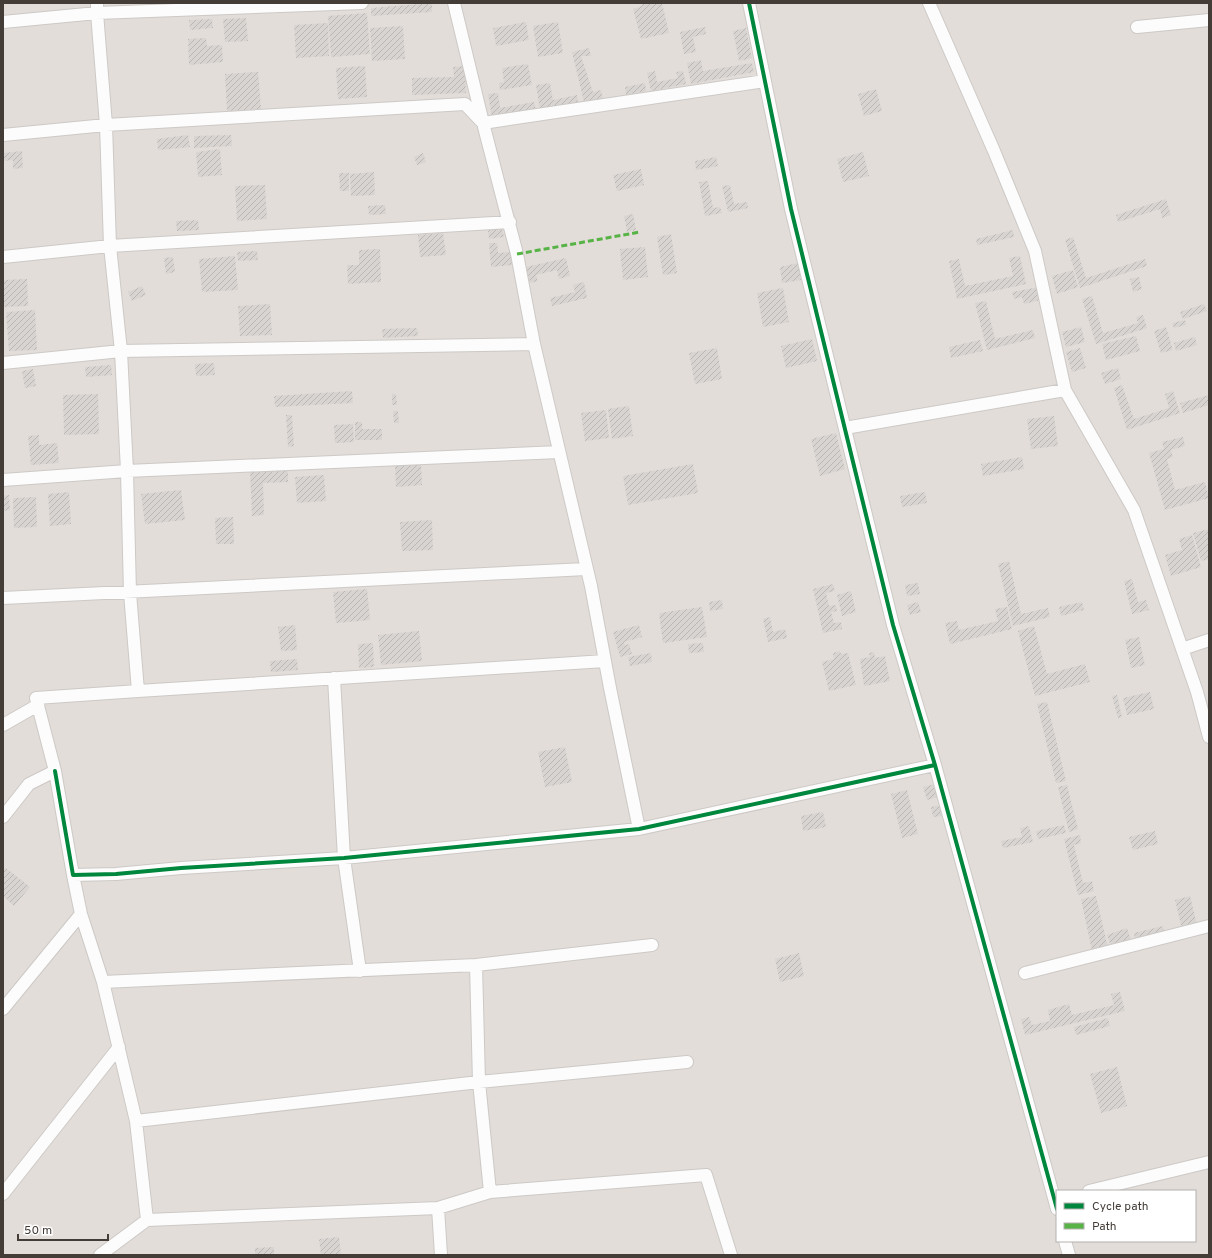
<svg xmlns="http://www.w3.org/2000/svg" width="1212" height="1258" font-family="Overpass,sans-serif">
  <defs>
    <pattern id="building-hatch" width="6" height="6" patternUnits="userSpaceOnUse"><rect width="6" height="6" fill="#d8d4d1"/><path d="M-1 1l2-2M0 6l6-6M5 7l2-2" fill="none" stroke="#bbb7b4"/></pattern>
  </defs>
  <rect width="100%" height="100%" fill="#f0edea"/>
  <path fill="#e3ddd9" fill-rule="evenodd" d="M 3,3 L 1209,3 L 1209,1255 L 3,1255 ZM 1057,1191 L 1195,1191 L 1195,1241 L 1057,1241 Z"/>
  <path fill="url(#building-hatch)" d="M 432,3 L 432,12 L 371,16 L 371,8 Z
    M 642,3 L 652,3 L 652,4 L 662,3 L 669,33 L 641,39 L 633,9 L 642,6 Z
    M 367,13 L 370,54 L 331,57 L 328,16 Z
    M 246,18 L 248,41 L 225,42 L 223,19 Z
    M 212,19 L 213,28 L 190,30 L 189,20 Z
    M 526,22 L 529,40 L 496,46 L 493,28 Z
    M 558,22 L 563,53 L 538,57 L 533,26 Z
    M 328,23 L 329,56 L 296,58 L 294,25 Z
    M 403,26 L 405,59 L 372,61 L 370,28 Z
    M 705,27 L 706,34 L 693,37 L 696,52 L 684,54 L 680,32 Z
    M 746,28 L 752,58 L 739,61 L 733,31 Z
    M 206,38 L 207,46 L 222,45 L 223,62 L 189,65 L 188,39 Z
    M 589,48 L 591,56 L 581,56 L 593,92 L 601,90 L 603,99 L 584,102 L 572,52 Z
    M 701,60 L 703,71 L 752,63 L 754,72 L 691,84 L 687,63 Z
    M 528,64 L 532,85 L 500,90 L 499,83 L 504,82 L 502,68 Z
    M 365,66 L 367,97 L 338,99 L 336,68 Z
    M 465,66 L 466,93 L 412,95 L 412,78 L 454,77 L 453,67 Z
    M 655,71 L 657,82 L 678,78 L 676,72 L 683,71 L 686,84 L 651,91 L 647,73 Z
    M 258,72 L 261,109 L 227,111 L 225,74 Z
    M 550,83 L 553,100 L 577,95 L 578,103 L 540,110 L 536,85 Z
    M 645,83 L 646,91 L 626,95 L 625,87 Z
    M 876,89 L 882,111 L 864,116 L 858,94 Z
    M 498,93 L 500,108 L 534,102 L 536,110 L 492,118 L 488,94 Z
    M 188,135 L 190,147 L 158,150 L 157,139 Z
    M 231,135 L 232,146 L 194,148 L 194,136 Z
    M 220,149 L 222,175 L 198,177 L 196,152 Z
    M 22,151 L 23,168 L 13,169 L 13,160 L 3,161 L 3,153 Z
    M 863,152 L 869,176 L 843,182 L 837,159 Z
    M 423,153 L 426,162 L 417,165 L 414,157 Z
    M 716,157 L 718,166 L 696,170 L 695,161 Z
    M 641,169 L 644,185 L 617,191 L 613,175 Z
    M 374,172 L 375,195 L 351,196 L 350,174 Z
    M 339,173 L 349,173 L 349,191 L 340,191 Z
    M 708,181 L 713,208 L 720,207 L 722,213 L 705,216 L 699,182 Z
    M 265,185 L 267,219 L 237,221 L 235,186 Z
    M 730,185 L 734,204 L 747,202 L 748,208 L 728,212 L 722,186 Z
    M 1166,199 L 1171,215 L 1162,218 L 1160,209 L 1118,222 L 1116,215 Z
    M 385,205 L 386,214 L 369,215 L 368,206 Z
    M 633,214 L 636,230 L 627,232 L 624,216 Z
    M 198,220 L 199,230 L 177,231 L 176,221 Z
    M 502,228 L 504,237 L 489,239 L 488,230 Z
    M 1013,230 L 1014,237 L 977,245 L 976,239 Z
    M 443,233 L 446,255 L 420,257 L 418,235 Z
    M 671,234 L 677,273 L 663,275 L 657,237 Z
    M 1073,237 L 1086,278 L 1145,259 L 1147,266 L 1080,288 L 1065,240 Z
    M 489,243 L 497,243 L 498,253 L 511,252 L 513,265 L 491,267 Z
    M 645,247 L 648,277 L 623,280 L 620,249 Z
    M 380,249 L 381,282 L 348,284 L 347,265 L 359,265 L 359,250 Z
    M 257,251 L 258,260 L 238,261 L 237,252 Z
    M 235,256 L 238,290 L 202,292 L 199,259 Z
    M 1020,256 L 1026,284 L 957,299 L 949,261 L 959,259 L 965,286 L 1013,276 L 1009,258 Z
    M 173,257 L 175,272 L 166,274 L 164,258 Z
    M 566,258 L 570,276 L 559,279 L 557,270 L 536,275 L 538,281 L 530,283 L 526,267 Z
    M 798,263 L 801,280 L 782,283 L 780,267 Z
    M 1073,270 L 1078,287 L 1057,294 L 1052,276 Z
    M 1139,277 L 1142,289 L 1133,292 L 1130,279 Z
    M 27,279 L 28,306 L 3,307 L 3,280 Z
    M 584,282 L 587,298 L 552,306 L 550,298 L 575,292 L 573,285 Z
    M 142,286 L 146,295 L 132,301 L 128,292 Z
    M 1039,287 L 1041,300 L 1024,304 L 1022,297 L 1014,299 L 1012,292 Z
    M 783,288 L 789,322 L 763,327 L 757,293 Z
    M 1092,296 L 1103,333 L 1138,323 L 1136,317 L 1143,315 L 1147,328 L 1096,344 L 1082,299 Z
    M 986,301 L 995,339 L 1033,330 L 1035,338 L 987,350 L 975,303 Z
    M 270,304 L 272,335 L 240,336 L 238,306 Z
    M 1204,304 L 1207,311 L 1183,319 L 1180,312 Z
    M 35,310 L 37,350 L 9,351 L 6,312 Z
    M 1185,320 L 1186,325 L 1174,328 L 1172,323 Z
    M 1081,327 L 1085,342 L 1066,347 L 1062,332 Z
    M 1166,327 L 1173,350 L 1161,353 L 1154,331 Z
    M 417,328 L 418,336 L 383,338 L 382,329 Z
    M 1136,336 L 1140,351 L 1106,360 L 1102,344 Z
    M 1195,337 L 1197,345 L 1176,351 L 1174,343 Z
    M 812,339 L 817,361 L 786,368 L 781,346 Z
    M 980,340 L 983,351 L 951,358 L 949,347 Z
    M 717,348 L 722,379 L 695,384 L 689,353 Z
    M 1080,348 L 1086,368 L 1072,372 L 1066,352 Z
    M 214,363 L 215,375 L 196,376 L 195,364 Z
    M 111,365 L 112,375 L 86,377 L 85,367 Z
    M 1118,368 L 1121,379 L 1105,384 L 1101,373 Z
    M 33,369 L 36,386 L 25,388 L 22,371 Z
    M 1122,385 L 1134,419 L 1169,408 L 1165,394 L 1173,391 L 1180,413 L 1127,430 L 1114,388 Z
    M 352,391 L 353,403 L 275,407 L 274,396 Z
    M 98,394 L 99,434 L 64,435 L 63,395 Z
    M 392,394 L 396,394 L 397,405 L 392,405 Z
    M 1209,395 L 1209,405 L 1183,413 L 1180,403 Z
    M 629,406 L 633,436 L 612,439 L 608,409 Z
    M 606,410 L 609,438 L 585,441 L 581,413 Z
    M 393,411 L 398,411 L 399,423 L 394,423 Z
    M 286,415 L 292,415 L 294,446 L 288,447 Z
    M 1054,416 L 1058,446 L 1031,449 L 1027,419 Z
    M 355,422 L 362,422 L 362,429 L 382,429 L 382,440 L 355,440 Z
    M 353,424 L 354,442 L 335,443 L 334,425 Z
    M 836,433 L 845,469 L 820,476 L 811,439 Z
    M 39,435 L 39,445 L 57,443 L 59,463 L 31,465 L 28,436 Z
    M 1183,437 L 1185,446 L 1171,450 L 1173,457 L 1167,459 L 1175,490 L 1205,482 L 1209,498 L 1165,510 L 1149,453 L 1164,449 L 1162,442 Z
    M 1022,457 L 1024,469 L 983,476 L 981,464 Z
    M 421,464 L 422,485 L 396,487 L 395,466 Z
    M 693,464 L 698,493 L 628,505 L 623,476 Z
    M 288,468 L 288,482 L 263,483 L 264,515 L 252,516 L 250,469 Z
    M 324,475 L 326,501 L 297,503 L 295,477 Z
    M 181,490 L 185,520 L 145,524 L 141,494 Z
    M 69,492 L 71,524 L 50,526 L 48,494 Z
    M 925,492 L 927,503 L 902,507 L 900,496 Z
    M 9,495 L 10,510 L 3,511 L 3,496 Z
    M 36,497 L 37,527 L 14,528 L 13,498 Z
    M 233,517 L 234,544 L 216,544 L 215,518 Z
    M 432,520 L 433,550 L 402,551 L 400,522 Z
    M 1209,529 L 1209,559 L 1201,561 L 1193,533 Z
    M 1192,535 L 1201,567 L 1171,576 L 1165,555 L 1182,550 L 1179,539 Z
    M 1009,561 L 1021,614 L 1048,608 L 1050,617 L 1013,626 L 998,564 Z
    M 1132,579 L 1138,602 L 1146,600 L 1149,610 L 1132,614 L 1124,581 Z
    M 918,583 L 920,594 L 907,596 L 905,585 Z
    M 833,584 L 835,591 L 826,593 L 829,606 L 836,605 L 837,611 L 831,612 L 834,623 L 841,622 L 842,629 L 823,633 L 813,589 Z
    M 367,589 L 370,620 L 336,623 L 333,592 Z
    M 851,591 L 856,612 L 842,616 L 837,595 Z
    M 722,600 L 723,609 L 710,611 L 709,602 Z
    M 918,602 L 921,612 L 910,615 L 907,605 Z
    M 1082,602 L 1084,610 L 1061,616 L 1059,607 Z
    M 702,607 L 707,637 L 663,643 L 659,613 Z
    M 1007,607 L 1012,629 L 950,644 L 945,623 L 957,621 L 959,630 L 998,621 L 995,609 Z
    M 770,617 L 773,632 L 785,629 L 787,638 L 768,642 L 763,619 Z
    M 295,625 L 297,650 L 281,651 L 278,627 Z
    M 639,625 L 642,637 L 624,642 L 625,645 L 629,644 L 632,654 L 620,657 L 613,632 Z
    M 1034,626 L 1047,674 L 1085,664 L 1090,682 L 1035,696 L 1018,631 Z
    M 419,631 L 422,661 L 381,665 L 378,635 Z
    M 1139,637 L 1145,665 L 1131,668 L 1125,640 Z
    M 373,643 L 374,667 L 359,668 L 358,644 Z
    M 703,643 L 704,652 L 689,653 L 688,644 Z
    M 840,651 L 841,654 L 848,653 L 856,685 L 829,691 L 822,662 L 834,659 L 833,653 Z
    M 874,652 L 875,658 L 885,656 L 890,681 L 864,686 L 860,659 L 870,657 L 869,653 Z
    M 651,653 L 652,662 L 630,666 L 628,657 Z
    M 297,659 L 298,670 L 271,672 L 270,661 Z
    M 1150,692 L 1154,709 L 1127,715 L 1123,698 Z
    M 1117,695 L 1122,717 L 1118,718 L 1112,696 Z
    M 1047,702 L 1066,781 L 1056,783 L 1037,704 Z
    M 565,747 L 572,782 L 545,787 L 538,752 Z
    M 935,784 L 938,797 L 927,800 L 923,787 Z
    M 1067,785 L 1078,829 L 1069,832 L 1058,787 Z
    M 907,790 L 918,834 L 902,838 L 891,794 Z
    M 941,805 L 943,816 L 933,817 L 931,807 Z
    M 823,812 L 826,827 L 803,831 L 801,816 Z
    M 1064,825 L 1066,833 L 1038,839 L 1036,831 Z
    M 1029,826 L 1033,842 L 1003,848 L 1001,841 L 1022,837 L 1020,828 Z
    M 1155,831 L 1158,844 L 1133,850 L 1129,837 Z
    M 1080,835 L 1081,843 L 1074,845 L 1083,883 L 1092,881 L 1094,891 L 1078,895 L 1064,839 Z
    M 6,868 L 30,887 L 14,906 L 3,896 L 3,872 Z
    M 1096,896 L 1108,948 L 1092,951 L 1081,899 Z
    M 1190,896 L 1197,925 L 1182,929 L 1175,900 Z
    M 1163,926 L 1165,933 L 1135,940 L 1134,933 Z
    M 1127,928 L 1132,943 L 1112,949 L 1107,935 Z
    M 799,953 L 804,976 L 780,982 L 775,959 Z
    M 1120,992 L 1125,1011 L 1025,1035 L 1021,1019 L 1029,1017 L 1032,1025 L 1050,1021 L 1048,1010 L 1069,1004 L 1072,1015 L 1114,1005 L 1111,994 Z
    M 1108,1018 L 1110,1026 L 1076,1035 L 1074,1027 Z
    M 1117,1067 L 1127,1106 L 1101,1113 L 1090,1074 Z
    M 339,1237 L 341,1255 L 321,1255 L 319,1239 Z
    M 274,1247 L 274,1255 L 255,1255 L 255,1248 Z"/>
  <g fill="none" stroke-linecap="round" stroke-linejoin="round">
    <defs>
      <path id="minor" d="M 454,3 L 483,123 L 517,254 L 534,344 L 591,586 L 610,688 L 639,829
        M 749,3 L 791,209 L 893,625 L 935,765 L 1057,1209
        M 929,3 L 994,151 L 1035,251 L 1065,390 L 1134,510 L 1197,692 L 1209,737
        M 3,22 L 97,13 L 362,3
        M 1137,27 L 1209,20
        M 3,135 L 106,125 L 465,104 L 483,123 L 765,81
        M 3,257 L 110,246 L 510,222
        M 3,363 L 121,351 L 534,344
        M 845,428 L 1065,390
        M 3,480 L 127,471 L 559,452
        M 3,598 L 586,569
        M 1182,649 L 1209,640
        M 334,678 L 344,858 L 360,971
        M 138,691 L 605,661
        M 3,725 L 38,705
        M 55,771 L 73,875 L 116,874 L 181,868 L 344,858 L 639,829 L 935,765
        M 3,817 L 29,784 L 55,771 L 36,698 L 138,691 L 130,593 L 127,471 L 121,351 L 110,246 L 106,125 L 97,13 L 97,3
        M 73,875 L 81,914 L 103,982 L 136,1121 L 147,1220
        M 1025,973 L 1209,926
        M 103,982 L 476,965 L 652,945
        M 3,1009 L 81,914
        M 136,1121 L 479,1082 L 687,1062
        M 1089,1191 L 1209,1162
        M 490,1192 L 706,1175 L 731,1255
        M 3,1194 L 119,1047
        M 1065,1241 L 1069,1255
        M 100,1255 L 147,1220 L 438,1208
        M 441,1255 L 438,1208 L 490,1192 L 479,1082 L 476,965"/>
    </defs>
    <use href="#minor" stroke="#ccc9c6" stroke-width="14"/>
    <use href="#minor" stroke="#fdfcfc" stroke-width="12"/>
    <path stroke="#57b346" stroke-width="3" stroke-dasharray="6 3" stroke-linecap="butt" d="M 517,254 L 640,232"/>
    <defs>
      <path id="cycleway" d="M 749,3 L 791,209 L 893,625 L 935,765 L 1057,1209
        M 55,771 L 73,875 L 116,874 L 181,868 L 344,858 L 639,829 L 935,765"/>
    </defs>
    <use href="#cycleway" stroke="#fff" stroke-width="6"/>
    <use href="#cycleway" stroke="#00873e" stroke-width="4"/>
  </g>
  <rect width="1212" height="1258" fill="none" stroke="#443c37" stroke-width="8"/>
  <rect x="1056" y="1190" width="140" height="52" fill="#ffffff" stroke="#b4b1af"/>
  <rect x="1064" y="1203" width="20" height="6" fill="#00873e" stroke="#b4b1af"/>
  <text x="1092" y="1210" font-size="12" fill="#443c37">Cycle path</text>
  <rect x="1064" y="1223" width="20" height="6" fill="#57b346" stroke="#b4b1af"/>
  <text x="1092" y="1230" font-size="12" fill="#443c37">Path</text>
  <path d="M18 1234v6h90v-6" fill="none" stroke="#443c37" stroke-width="2"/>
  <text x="24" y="1234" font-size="12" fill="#443c37" stroke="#ffffff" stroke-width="3" paint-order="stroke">50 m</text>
</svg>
